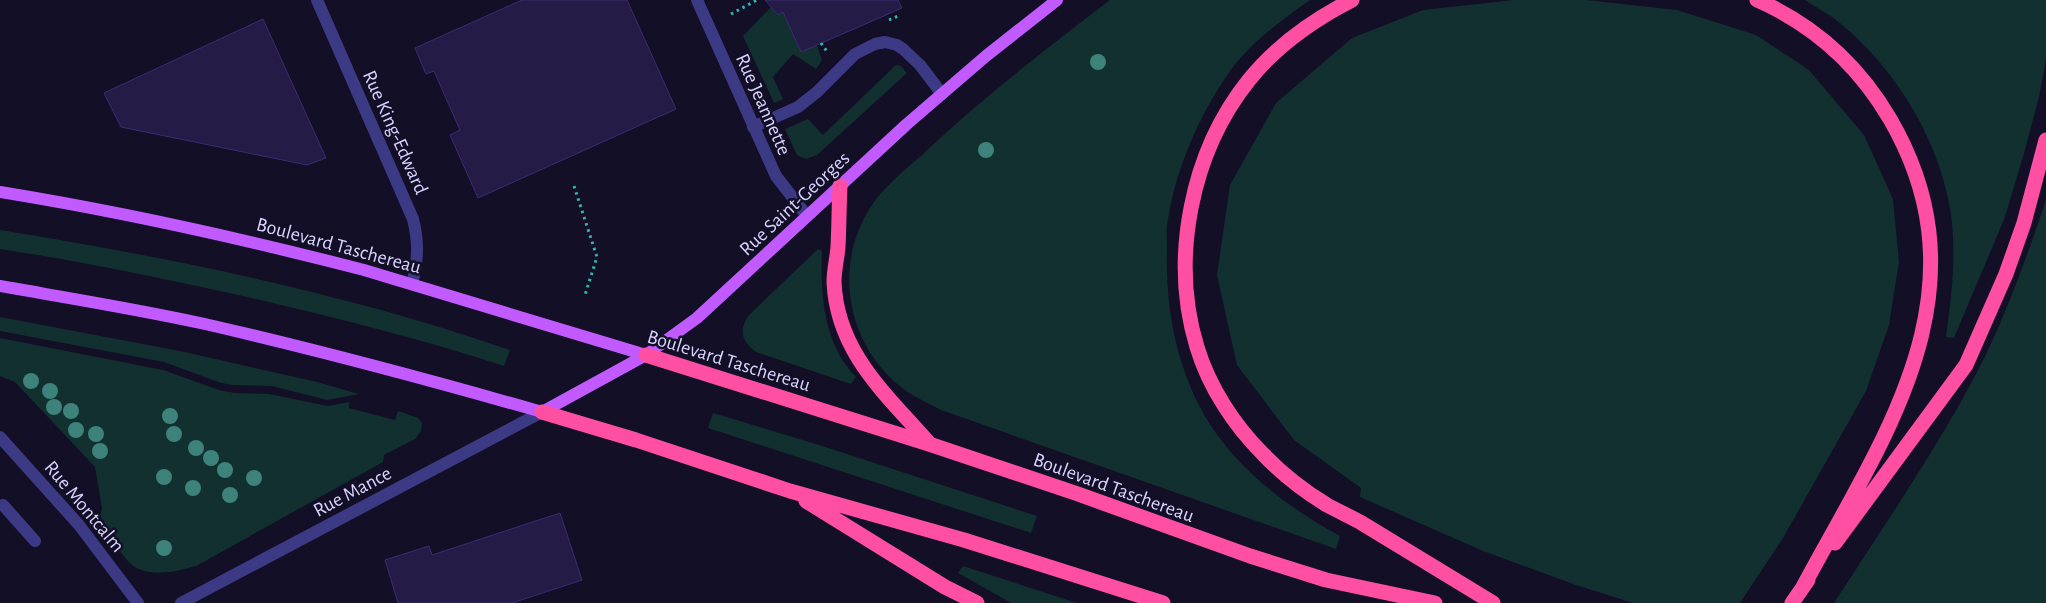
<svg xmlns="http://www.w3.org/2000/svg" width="2046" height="603" font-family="'Alegreya Sans',sans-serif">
  <rect width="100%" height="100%" fill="#130f26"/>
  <path fill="#12302f" d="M 1110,0 L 1310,0 C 1283,19 1253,41 1233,67 C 1201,111 1177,165 1168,219 C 1166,229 1167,239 1167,249 C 1165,314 1179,382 1218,436 C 1249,478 1294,511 1340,536 L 1336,549 L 941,410 C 925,402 910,395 896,383 C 846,339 834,265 870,208 C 883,187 905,170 923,154 C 981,99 1046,49 1110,0 Z
    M 1514,0 L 1586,0 L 1677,10 L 1756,35 L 1809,70 L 1864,135 L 1893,199 L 1899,262 L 1889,325 L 1866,391 L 1783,538 L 1740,603 L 1633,603 L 1576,585 L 1483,551 L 1360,497 L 1361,488 L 1294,440 L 1237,365 L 1217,275 L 1230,185 L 1276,103 L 1352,38 L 1423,10 Z
    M 1805,0 L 2046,0 L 2046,59 L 2039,97 L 2024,153 L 2005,217 L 1954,338 L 1946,337 C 1952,294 1957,251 1950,208 C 1937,136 1896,70 1840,23 C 1829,14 1817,8 1805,0 Z
    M 771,7 L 778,15 L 783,12 L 801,52 L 817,45 L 822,60 L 816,69 L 793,54 L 773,77 L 783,99 L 774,103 L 743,36 Z
    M 896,65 L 901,66 L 907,73 L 817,155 L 806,159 L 797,155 L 785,129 L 808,119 L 823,135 Z
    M 2046,200 L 2046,603 L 1834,603 C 1883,527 1935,452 1977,372 C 2006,317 2026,258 2046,200 Z
    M 0,230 C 173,258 345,293 510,350 L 504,366 C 422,339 340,319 256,299 C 171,280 86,262 0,249 Z
    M 818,249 L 822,251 C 820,296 824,344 856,377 L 851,384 L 756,352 C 742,342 738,330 749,315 Z
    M 0,317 L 180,351 L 317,382 L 359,394 L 327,400 L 272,386 L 232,385 L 221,383 L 164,362 L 0,331 Z
    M 0,338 L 163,370 L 219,390 L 235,393 L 269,394 L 328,406 L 349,402 L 349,408 L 395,420 L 398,411 L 418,418 L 422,423 L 421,431 L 415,439 L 384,455 L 383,462 L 198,565 C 177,572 144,580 127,560 C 116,548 109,530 100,516 L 102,508 L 95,467 L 15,382 L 0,376 Z
    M 713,413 L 816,444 L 1037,516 L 1031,533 L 708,428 Z
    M 963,566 L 1077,603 L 1011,603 L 958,573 Z"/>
  <path fill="#241b47" stroke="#3b2d73" d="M 522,0 L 627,0 L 676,109 L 478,198 L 450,135 L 460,130 L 434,71 L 426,74 L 415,48 Z
    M 765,0 L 898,0 L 902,8 L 801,52 L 783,12 L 778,15 Z
    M 263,19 L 326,158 L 307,165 L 121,127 L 104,93 Z
    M 560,513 L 582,580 L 512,603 L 398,603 L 385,560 L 429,546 L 432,555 Z"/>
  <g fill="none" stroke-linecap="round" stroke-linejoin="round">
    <path stroke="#2fb8b0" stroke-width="3" stroke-dasharray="2.5 4" stroke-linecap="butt" d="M 731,14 L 757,0
      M 889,20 L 900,15
      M 821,43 L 828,53
      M 574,186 L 597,257 L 585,295"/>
    <path stroke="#3d3a85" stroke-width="12" d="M 753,127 L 798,107 L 817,92 L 855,54 L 875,44 L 885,42 L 897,45 L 903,49 L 920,65 L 942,94
      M 3,505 L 35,541"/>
    <path stroke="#3d3a85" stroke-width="12" d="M 317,0 L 413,219 C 419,243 418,261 412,284
      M 697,0 L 776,176 L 807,216
      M 0,437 L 79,525 L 138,603
      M 181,603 L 542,412"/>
    <path stroke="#c25bff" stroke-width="12" d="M 0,192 C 123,212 244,239 364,270 L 646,355
      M 0,286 C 68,298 137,309 205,324 C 318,350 430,380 542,412 L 646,355 L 697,318 L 907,124 L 986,56 L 1057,0"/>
    <path stroke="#ff4fa3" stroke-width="15" d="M 1352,0 C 1313,20 1277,45 1249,80 C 1191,152 1170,259 1197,347 C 1209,387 1234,425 1263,454 C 1282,474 1304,491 1327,505 C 1338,511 1349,516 1360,522 C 1404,549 1448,576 1493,603
      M 1757,0 C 1814,25 1859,66 1890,119 C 1990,291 1884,436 1803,587
      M 840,186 C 839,207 839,227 838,247 C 837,259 834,270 834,282 C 837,352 885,393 928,442
      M 646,355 L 929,444 L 1078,494 L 1250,556 L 1326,580 L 1435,603
      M 542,412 L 636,440 L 790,491 L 964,540 L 1163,603
      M 806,501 L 945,587 L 977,603
      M 1835,543 L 1966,365 L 2006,274 L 2024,223 L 2046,140
      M 1792,603 L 1808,580"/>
  </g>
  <g fill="#3d827b">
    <circle cx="1098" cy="62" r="8"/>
    <circle cx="986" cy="150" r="8"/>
    <circle cx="31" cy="381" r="8"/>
    <circle cx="50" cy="391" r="8"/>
    <circle cx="54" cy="407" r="8"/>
    <circle cx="71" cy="411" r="8"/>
    <circle cx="170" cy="416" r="8"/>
    <circle cx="76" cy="430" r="8"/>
    <circle cx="96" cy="434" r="8"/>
    <circle cx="174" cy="434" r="8"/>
    <circle cx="196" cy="448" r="8"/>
    <circle cx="100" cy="451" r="8"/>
    <circle cx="211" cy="458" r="8"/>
    <circle cx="225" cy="470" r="8"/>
    <circle cx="164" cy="477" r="8"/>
    <circle cx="254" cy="478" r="8"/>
    <circle cx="193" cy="488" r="8"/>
    <circle cx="230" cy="495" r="8"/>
    <circle cx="164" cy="548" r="8"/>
  </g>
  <g text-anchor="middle" stroke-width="5" stroke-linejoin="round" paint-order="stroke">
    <g font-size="20" fill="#d9d4ff" stroke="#130f26">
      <text transform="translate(764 104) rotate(66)" y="7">Rue Jeannette</text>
      <text transform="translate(396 132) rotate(66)" y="7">Rue King-Edward</text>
      <text transform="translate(794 203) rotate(-43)" y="7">Rue Saint-Georges</text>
      <text transform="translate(339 245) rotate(15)" y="7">Boulevard Taschereau</text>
      <text transform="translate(729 360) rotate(17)" y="7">Boulevard Taschereau</text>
      <text transform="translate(1114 487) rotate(20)" y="7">Boulevard Taschereau</text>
      <text transform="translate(352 491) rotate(-28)" y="7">Rue Mance</text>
      <text transform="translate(85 506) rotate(50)" y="7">Rue Montcalm</text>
    </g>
  </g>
</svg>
